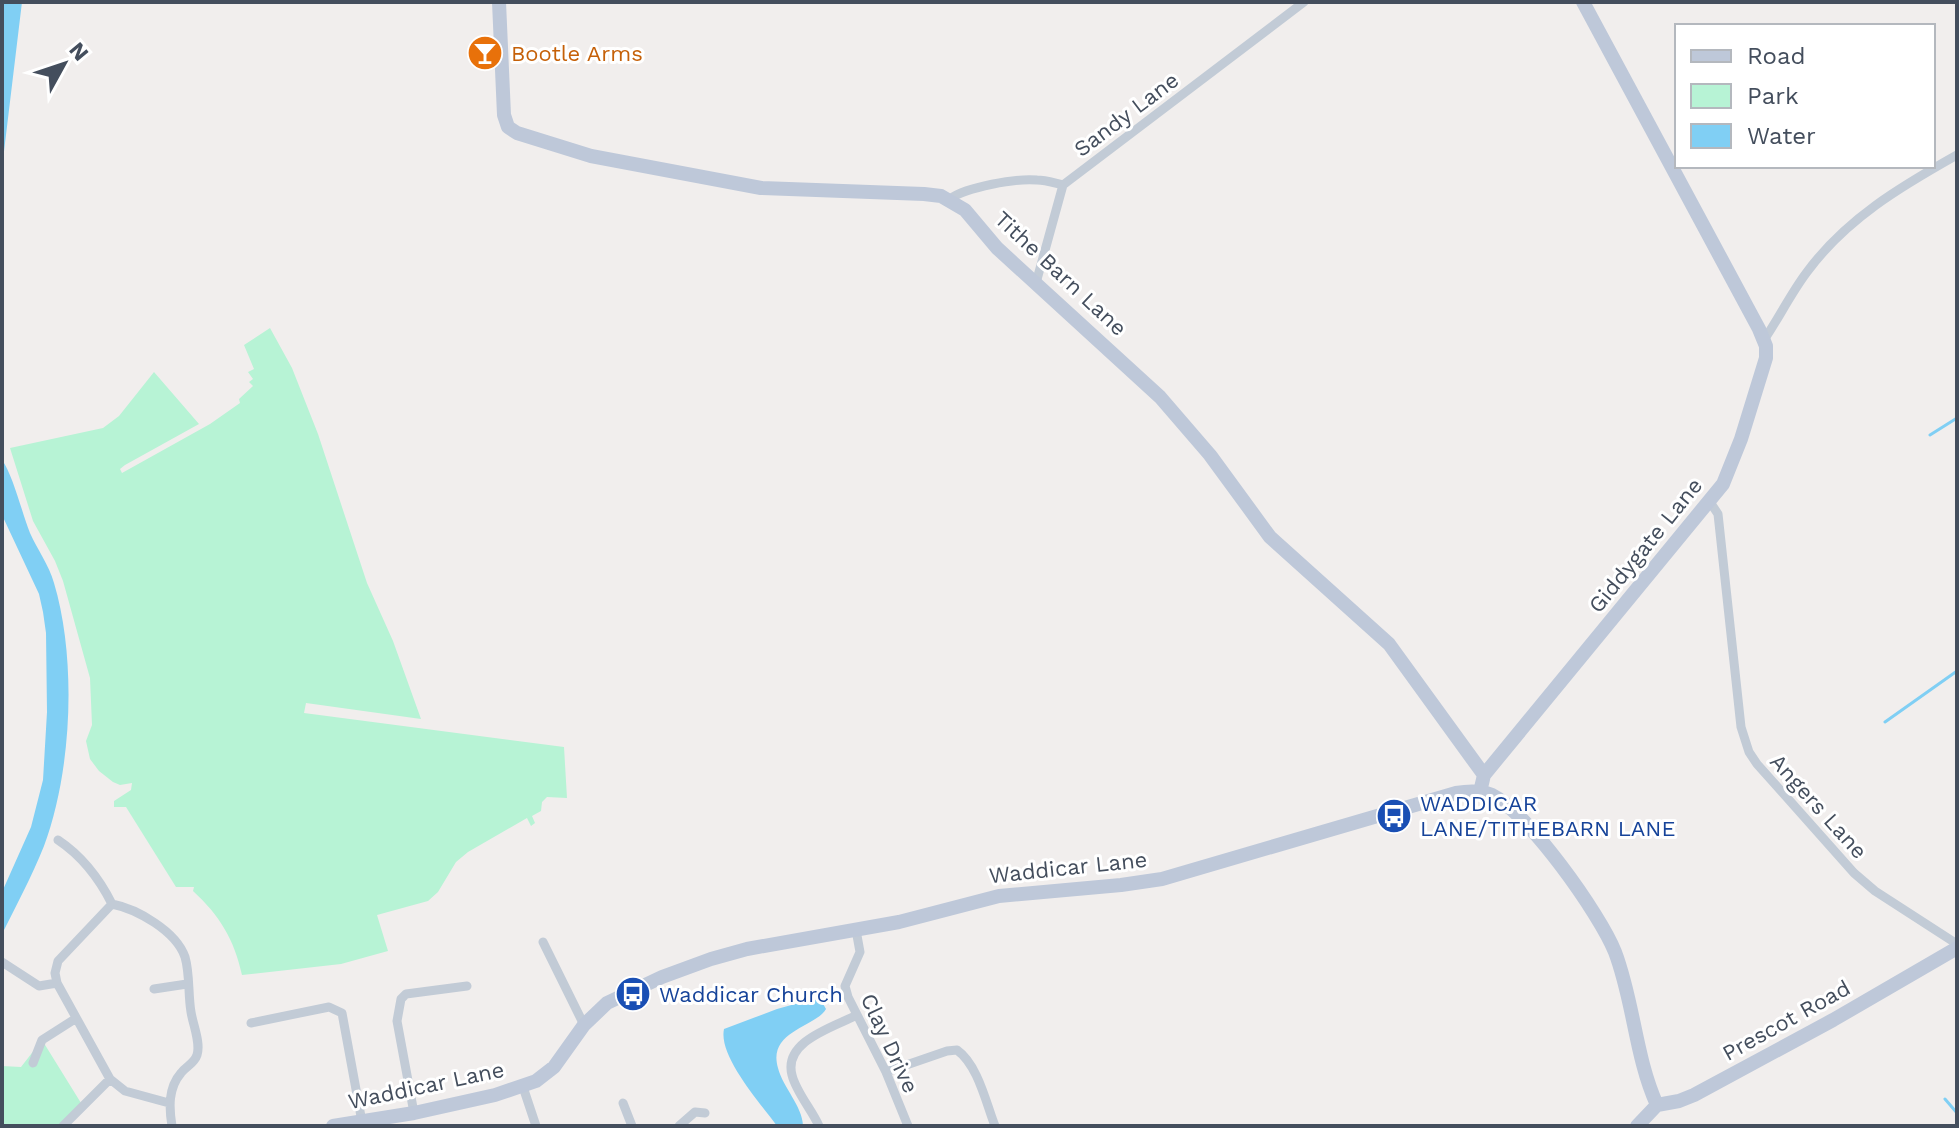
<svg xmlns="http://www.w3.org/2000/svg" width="1959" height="1128" font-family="'Work Sans',sans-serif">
  <rect width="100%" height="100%" fill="#f1eeed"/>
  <path fill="#b7f3d5" d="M 270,328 L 292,368 L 318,434 L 367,583 L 393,641 L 421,719 L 306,703 L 304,713 L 564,747 L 567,798 L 547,797 L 542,802 L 541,811 L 532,816 L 535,823 L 531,826 L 527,818 L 468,852 L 456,862 L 438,892 L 428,901 L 377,915 L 388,951 L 341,964 L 242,975 C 234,939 220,916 193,891 L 194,887 L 176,887 L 126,807 L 114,807 L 114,801 L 131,790 L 132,783 L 120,785 L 113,782 L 99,771 L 90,759 L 86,741 L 92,725 L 90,678 L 63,581 L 55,561 L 33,521 L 10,448 L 103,428 L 119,416 L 154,372 L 199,424 L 125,465 L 120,469 L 122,473 L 210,424 L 240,403 L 239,399 L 253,386 L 249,382 L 253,379 L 248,372 L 254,369 L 244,345 Z
    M 42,1040 L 81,1103 L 61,1126 L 2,1126 L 2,1066 L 21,1067 Z"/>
  <path fill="#80cff4" d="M 3,2 L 22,2 L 2,168 L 2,5 Z
    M 2,460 C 13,475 22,513 30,533 C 37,549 49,565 54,583 C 77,660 72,771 44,846 C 32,876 16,906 2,934 L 2,892 L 31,827 L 43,780 L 47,712 L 46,633 L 43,612 L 39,594 L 2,515 Z
    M 813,999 L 822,1002 L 826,1009 C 816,1027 767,1031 778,1068 C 783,1088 802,1105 803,1126 L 777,1126 C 761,1104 718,1056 724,1029 L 777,1009 Z"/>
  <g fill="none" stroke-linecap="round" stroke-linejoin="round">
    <path stroke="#80cff4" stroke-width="3" d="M 1930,435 L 1957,418
      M 1885,722 L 1957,671
      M 1945,1099 L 1957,1113"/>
    <path stroke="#c2cbd6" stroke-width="9" d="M 950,199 C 966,187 1017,178 1037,180 C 1046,180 1054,183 1063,185 L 1304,2
      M 1036,283 L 1063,185
      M 1764,340 C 1779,318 1791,293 1807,272 C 1846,219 1900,187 1957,155
      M 1710,502 L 1718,514 L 1741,727 L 1749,752 L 1757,764 L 1854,873 L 1875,891 L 1957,944
      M 58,840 C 82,856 99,878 112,904
      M 112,904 L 58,961 L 55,973 L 57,983 L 110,1079 L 125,1091 L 169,1103
      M 112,904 C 137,909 176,931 185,957 C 190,974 188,995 191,1012 C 193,1025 201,1043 197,1055 C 194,1064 186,1066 181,1073 C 168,1088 169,1108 172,1126
      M 856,930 L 860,952 L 845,986 L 848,997 L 886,1072 L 908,1126
      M 543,942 L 584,1025
      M 2,962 L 39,986 L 57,983
      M 154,989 L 187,984
      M 251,1023 L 329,1007 L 342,1013 L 362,1122
      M 33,1063 L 42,1040 L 75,1019
      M 886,1072 L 947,1051 L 957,1050 C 978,1065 986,1103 995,1126
      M 523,1087 L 536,1126
      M 623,1103 L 632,1126
      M 414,1113 L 397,1021 L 401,999 L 406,994 L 467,986
      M 63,1126 L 110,1079
      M 679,1126 L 695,1112 L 705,1113
      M 819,1126 C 812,1110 796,1092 792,1075 C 783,1041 834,1027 857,1015"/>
    <path stroke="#bec8d9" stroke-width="14" d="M 499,2 L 504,115 L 508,127 L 517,133 L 591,156 L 761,188 L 924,194 L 941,196 L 965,210 L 997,248 L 1160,397 L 1210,455 L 1270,537 L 1389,644 L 1484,775 L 1480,792
      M 1484,775 L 1723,484 L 1741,439 L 1766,358 L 1766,346 L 1759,329 L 1583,2
      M 333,1126 L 414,1113 L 495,1095 L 536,1081 L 554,1067 L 584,1025 L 607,1003 L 662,977 L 711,959 L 747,949 L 899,922 L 999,896 L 1121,885 L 1162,879 L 1456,793 C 1468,791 1480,790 1492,795 C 1528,813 1600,914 1615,952 C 1634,1002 1635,1056 1657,1105
      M 1637,1126 L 1657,1105 L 1679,1101 L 1694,1095 L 1833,1020 L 1957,948"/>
  </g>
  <defs>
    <symbol id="bar-disc" viewBox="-11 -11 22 22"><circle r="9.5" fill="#e8710a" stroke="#fff"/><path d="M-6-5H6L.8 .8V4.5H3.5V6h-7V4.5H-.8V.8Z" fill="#fff"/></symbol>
    <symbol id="bus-disc" viewBox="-11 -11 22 22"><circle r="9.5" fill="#1a4fb4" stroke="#fff"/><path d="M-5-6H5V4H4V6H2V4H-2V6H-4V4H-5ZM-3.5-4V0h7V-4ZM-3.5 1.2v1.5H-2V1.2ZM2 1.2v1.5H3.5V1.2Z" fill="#fff"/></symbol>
  </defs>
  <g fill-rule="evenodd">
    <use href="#bar-disc" x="465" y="33" width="40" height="40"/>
    <use href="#bus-disc" x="1374" y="796" width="40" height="40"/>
    <use href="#bus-disc" x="613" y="974" width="40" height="40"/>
  </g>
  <g text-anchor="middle" stroke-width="6" stroke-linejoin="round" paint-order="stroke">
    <g font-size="22" fill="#c56008" stroke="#fff" text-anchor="start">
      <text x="511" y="61">Bootle Arms</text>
    </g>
    <g font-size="22" fill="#444e5d" stroke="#fff">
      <text transform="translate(1126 114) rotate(-37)" y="8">Sandy Lane</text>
      <text transform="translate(1061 273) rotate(43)" y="8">Tithe Barn Lane</text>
      <text transform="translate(1645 545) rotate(-51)" y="8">Giddygate Lane</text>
      <text transform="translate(1819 806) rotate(48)" y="8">Angers Lane</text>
      <text transform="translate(1068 867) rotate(-6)" y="8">Waddicar Lane</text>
      <text transform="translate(1786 1020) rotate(-29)" y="8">Prescot Road</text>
      <text transform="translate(890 1043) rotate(65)" y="8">Clay Drive</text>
      <text transform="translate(426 1085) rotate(-12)" y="8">Waddicar Lane</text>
    </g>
    <g font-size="22" fill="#164399" stroke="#fff" text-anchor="start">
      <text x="1420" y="811">WADDICAR<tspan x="1420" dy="25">LANE/TITHEBARN LANE</tspan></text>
      <text x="659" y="1002">Waddicar Church</text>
    </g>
  </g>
  <rect width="1959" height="1128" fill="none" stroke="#444e5d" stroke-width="8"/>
  <rect x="1675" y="24" width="260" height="144" fill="#ffffff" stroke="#b4b8be" stroke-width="2"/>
  <rect x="1691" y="50" width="40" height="12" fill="#bec8d9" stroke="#b4b8be" stroke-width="2"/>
  <text x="1747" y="64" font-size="24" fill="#444e5d">Road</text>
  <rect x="1691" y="84" width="40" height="24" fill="#b7f3d5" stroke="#b4b8be" stroke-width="2"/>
  <text x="1747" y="104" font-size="24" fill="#444e5d">Park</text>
  <rect x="1691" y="124" width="40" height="24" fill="#80cff4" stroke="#b4b8be" stroke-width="2"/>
  <text x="1747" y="144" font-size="24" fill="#444e5d">Water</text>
  <g transform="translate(64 64) rotate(50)" stroke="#ffffff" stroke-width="6" paint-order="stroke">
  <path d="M0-6L14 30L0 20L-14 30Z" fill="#444e5d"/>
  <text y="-12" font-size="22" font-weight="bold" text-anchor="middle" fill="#444e5d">N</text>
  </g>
</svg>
